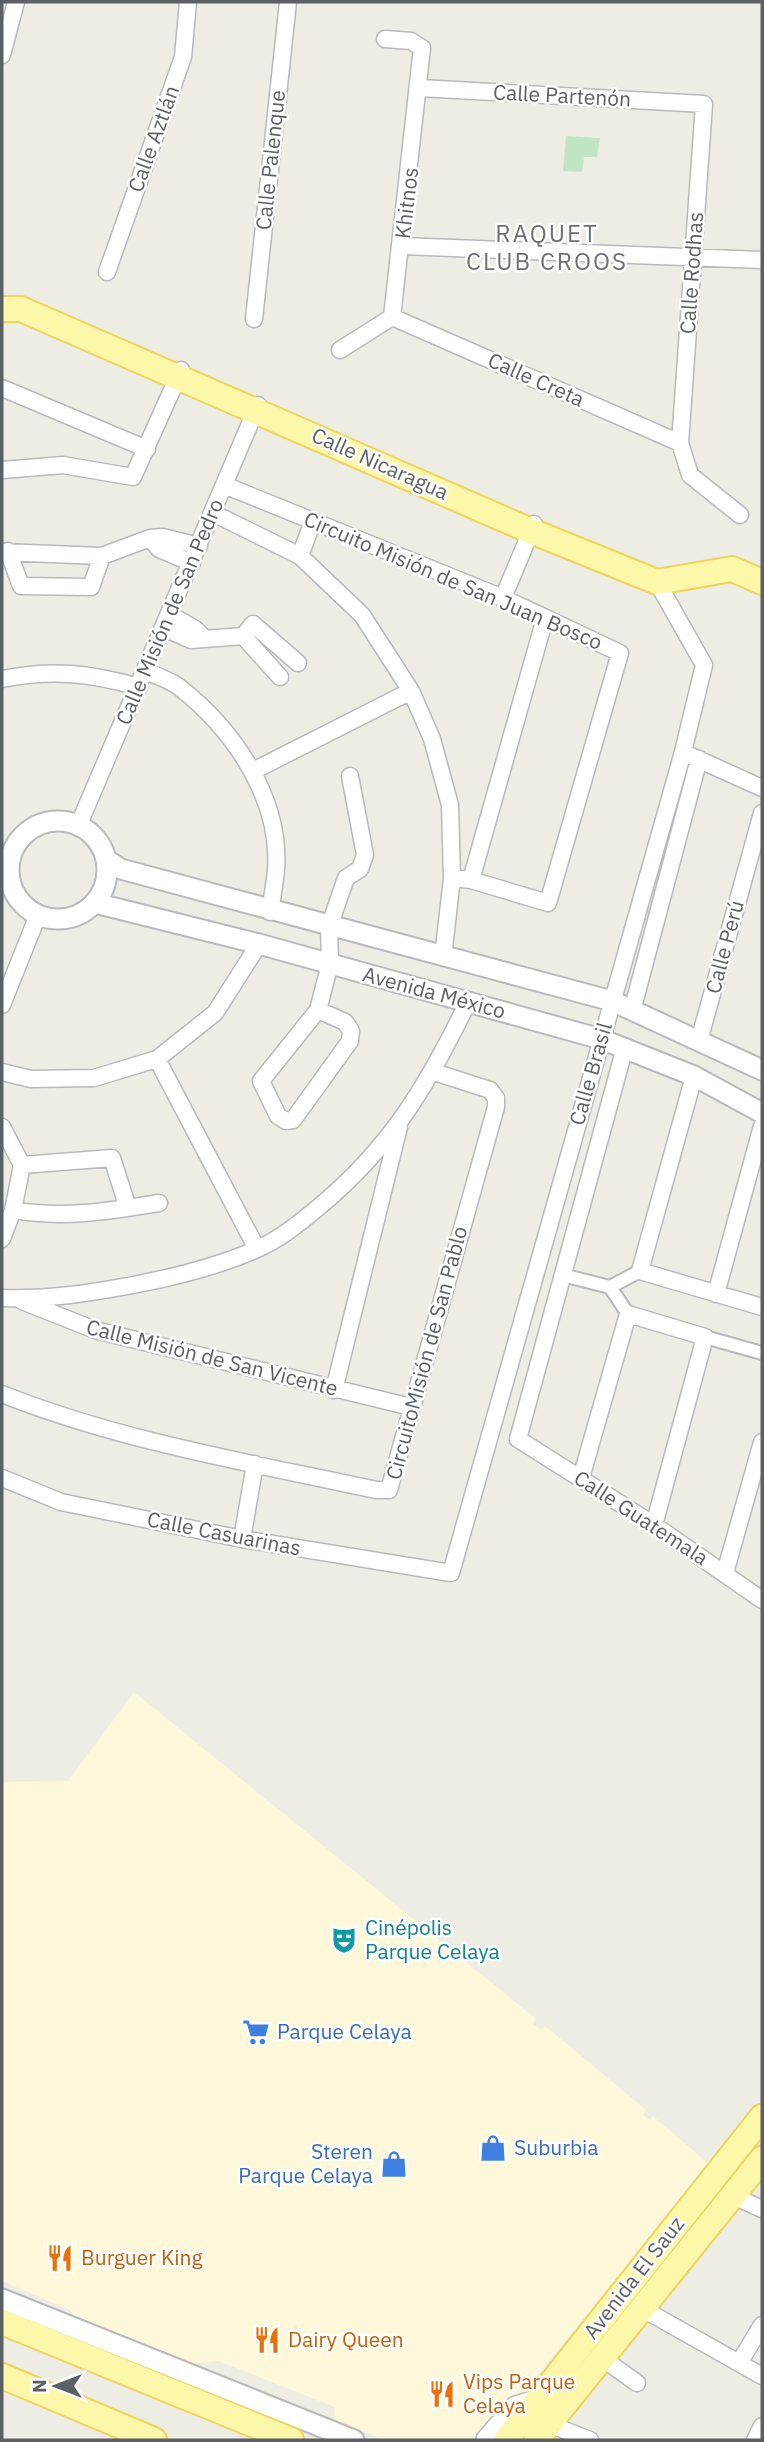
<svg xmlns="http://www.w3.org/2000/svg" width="764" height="2442" font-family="'IBM Plex Sans',sans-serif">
  <rect width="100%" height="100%" fill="#eeede4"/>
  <path fill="#fdf8da" d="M 134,1692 L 535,2018 L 533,2024 L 541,2030 L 545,2026 L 646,2110 L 643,2115 L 650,2120 L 653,2116 L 710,2165 L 484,2440 L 385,2440 L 334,2420 L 335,2407 L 219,2361 L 185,2364 L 76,2323 L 70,2310 L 2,2281 L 2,1782 L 68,1781 Z"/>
  <path fill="#c1e5c4" d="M 566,136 L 600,138 L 597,157 L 584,157 L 582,172 L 563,171 Z"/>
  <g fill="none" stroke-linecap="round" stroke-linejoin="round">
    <defs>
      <path id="pedestrian" d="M 562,1275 L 610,1287 L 628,1314
        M 610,1287 L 640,1271
        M 705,1337 L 762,1353"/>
      <path id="minor" d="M 385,39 L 411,41 L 422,48 L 392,317
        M 2,55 L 16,2
        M 420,88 L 704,104 L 680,443 L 690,475 L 740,515
        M 402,246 L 762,260
        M 107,272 L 183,57 L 188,2
        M 392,317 L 680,443
        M 254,319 L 288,2
        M 340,350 L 392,317
        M 2,388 L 147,449
        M 2,470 L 63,465 L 133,477 L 181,370
        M 224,485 L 503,598 L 620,653 L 548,903 L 471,880 L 452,878
        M 213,513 L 300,556 L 362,615 L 411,691 L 432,739 L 450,805 L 452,878 L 443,957
        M 150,538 L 159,549 L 192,563
        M 8,551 L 21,586 L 91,587 L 102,556
        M 2,552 L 102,556 L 150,538 L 163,537 L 199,546
        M 300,556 L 313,521
        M 503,598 L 534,524
        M 169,614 L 195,629 L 203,637
        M 164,628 L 191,640 L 243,636 L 253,624 L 298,663
        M 243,636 L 280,677
        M 146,671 C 156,676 170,680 179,687 C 233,729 281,798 276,869 C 275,883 272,898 270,912
        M 2,679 C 53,669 89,673 139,687
        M 691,756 L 762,788
        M 253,771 L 411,691
        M 79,824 L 258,405
        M 471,880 L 545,618
        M 2,1005 L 38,915
        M 318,1010 L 345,1022 L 351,1031 L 350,1041 L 293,1120 L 286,1121 L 278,1116 L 261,1081 L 318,1010 L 330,964 L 329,927 L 346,878 L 360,869 L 365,855 L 350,776
        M 632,1011 L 699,759
        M 699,1041 L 762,813
        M 625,1047 L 518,1439 L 654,1525 L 762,1600
        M 157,1059 L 257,1249
        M 2,1072 L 31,1079 L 94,1078 L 157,1059 L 215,1013 L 259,944
        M 694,1076 L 640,1271 L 762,1307
        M 2,1127 L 22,1165 L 13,1210 L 2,1239
        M 22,1165 L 112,1158 L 128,1208
        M 13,1210 C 63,1219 109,1211 159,1203
        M 716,1294 L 762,1126
        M 2,1298 C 46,1300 90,1293 133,1285 C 175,1277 216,1267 255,1250 C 279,1240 301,1222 320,1206 C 392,1146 428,1084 468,1002
        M 22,1301 L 95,1330 L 411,1407
        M 334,1390 L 399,1127
        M 2,1394 C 120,1441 251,1463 376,1490 L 389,1490 L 496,1107 L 496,1098 L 490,1090 L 434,1072
        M 2,1478 L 61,1502 L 242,1539 L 451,1573 L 683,752 L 704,665 L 657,582
        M 581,1478 L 628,1314 L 705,1337 L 654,1525
        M 242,1539 L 255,1464
        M 725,1573 L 762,1442
        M 733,2196 L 762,2209
        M 643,2309 L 762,2376
        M 602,2358 L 637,2383
        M 739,2363 L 762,2325
        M 549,2424 L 590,2440
        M 755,2440 L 762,2426"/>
      <path id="tertiary" d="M9 870a49 49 0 1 1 98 0a49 49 0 1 1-98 0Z
        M 107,860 L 121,869 L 612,1001 L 762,1070
        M 95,903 L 259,944 L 601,1039 L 694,1076 L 762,1113
        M 2,2299 L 354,2440"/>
      <path id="secondary" d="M 488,2440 L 516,2408 L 536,2402"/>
      <path id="primary" d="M 2,309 L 21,309 L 531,531 L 657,582 L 732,569 L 762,582
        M 2,2322 L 291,2440
        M 2,2376 L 154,2440
        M 506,2440 L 762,2117
        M 536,2440 L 762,2159"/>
    </defs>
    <use href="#pedestrian" stroke="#b6b9be" stroke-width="16"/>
    <use href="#minor" stroke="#b6b9be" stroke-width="19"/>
    <use href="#tertiary" stroke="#b6b9be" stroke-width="23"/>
    <use href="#secondary" stroke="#b7bac0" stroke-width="26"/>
    <use href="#primary" stroke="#eed35d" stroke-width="28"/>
    <use href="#pedestrian" stroke="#fff" stroke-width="12"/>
    <use href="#minor" stroke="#fff" stroke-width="16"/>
    <use href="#tertiary" stroke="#fff" stroke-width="19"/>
    <use href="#secondary" stroke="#fff" stroke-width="23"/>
    <use href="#primary" stroke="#fdf7aa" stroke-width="24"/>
  </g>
  <defs>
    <symbol id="theatre-bare" viewBox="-9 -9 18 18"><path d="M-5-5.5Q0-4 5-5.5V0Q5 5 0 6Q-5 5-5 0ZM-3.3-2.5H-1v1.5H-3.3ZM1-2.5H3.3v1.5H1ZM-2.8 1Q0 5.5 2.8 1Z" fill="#0f9aa8" stroke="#fff" stroke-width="2.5" paint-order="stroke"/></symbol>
    <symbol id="supermarket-bare" viewBox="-9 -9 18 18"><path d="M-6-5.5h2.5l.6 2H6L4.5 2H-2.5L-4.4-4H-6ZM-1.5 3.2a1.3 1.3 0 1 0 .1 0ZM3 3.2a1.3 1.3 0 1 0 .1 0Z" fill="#3f7fe0" stroke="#fff" stroke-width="2.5" paint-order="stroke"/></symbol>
    <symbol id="shop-bare" viewBox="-9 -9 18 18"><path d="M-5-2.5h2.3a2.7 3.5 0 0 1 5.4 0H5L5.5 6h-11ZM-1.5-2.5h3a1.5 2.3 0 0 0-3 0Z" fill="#3f7fe0" stroke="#fff" stroke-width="2.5" paint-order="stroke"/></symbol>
    <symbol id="restaurant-bare" viewBox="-9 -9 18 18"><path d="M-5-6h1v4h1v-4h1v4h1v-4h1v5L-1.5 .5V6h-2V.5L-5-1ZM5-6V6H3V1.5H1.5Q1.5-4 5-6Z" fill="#e8710a" stroke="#fff" stroke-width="2.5" paint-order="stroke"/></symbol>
  </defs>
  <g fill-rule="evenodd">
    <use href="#theatre-bare" x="325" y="1921" width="38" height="38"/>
    <use href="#supermarket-bare" x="237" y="2013" width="38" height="38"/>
    <use href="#shop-bare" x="474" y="2129" width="38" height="38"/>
    <use href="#shop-bare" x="375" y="2145" width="38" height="38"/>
    <use href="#restaurant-bare" x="41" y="2239" width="38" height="38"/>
    <use href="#restaurant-bare" x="248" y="2321" width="38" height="38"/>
    <use href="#restaurant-bare" x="423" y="2375" width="38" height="38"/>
  </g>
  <g text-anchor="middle" stroke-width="5" stroke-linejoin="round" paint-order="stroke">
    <g font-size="21" fill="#5c5f64" stroke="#fff">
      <text transform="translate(562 96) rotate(3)" y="7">Calle Partenón</text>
      <text transform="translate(154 139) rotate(-70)" y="7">Calle Aztlán</text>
      <text transform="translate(271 160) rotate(-84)" y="7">Calle Palenque</text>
      <text transform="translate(407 203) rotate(-83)" y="7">Khitnos</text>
      <text transform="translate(692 273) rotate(-86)" y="7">Calle Rodhas</text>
      <text transform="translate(536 380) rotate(24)" y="7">Calle Creta</text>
      <text transform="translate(380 464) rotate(24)" y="7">Calle Nicaragua</text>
      <text transform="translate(453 581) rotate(23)" y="7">Circuito Misión de San Juan Bosco</text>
      <text transform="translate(170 612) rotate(-67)" y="7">Calle Misión de San Pedro</text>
      <text transform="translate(725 947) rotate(-75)" y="7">Calle Perú</text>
      <text transform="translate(434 993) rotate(15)" y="7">Avenida México</text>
      <text transform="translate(591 1074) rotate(-74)" y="7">Calle Brasil</text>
      <text transform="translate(427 1353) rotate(-75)" y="7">CircuitoMisión de San Pablo</text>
      <text transform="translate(212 1358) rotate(14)" y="7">Calle Misión de San Vicente</text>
      <text transform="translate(641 1518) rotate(33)" y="7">Calle Guatemala</text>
      <text transform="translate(224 1534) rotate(11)" y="7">Calle Casuarinas</text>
      <text transform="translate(634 2278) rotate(-52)" y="7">Avenida El Sauz</text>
    </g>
    <g font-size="21" fill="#0d838f" stroke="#fff" text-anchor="start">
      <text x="365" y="1935">Cinépolis<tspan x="365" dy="24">Parque Celaya</tspan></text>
    </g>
    <g font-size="21" fill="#366cbe" stroke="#fff" text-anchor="start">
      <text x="277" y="2039">Parque Celaya</text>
      <text x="514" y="2155">Suburbia</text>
      <text x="373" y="2159" text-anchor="end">Steren<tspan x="373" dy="24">Parque Celaya</tspan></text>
    </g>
    <g font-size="21" fill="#c56008" stroke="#fff" text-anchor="start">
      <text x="81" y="2265">Burguer King</text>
      <text x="288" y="2347">Dairy Queen</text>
      <text x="463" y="2389">Vips Parque<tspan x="463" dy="24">Celaya</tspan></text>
    </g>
    <g font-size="24" letter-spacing="2" fill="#6d7176" stroke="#fff">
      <text x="547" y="242">RAQUET<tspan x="547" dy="28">CLUB CROOS</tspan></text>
    </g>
  </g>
  <rect width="764" height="2442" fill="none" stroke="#5c5f64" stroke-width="7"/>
  <g transform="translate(56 2386) rotate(270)" stroke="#ffffff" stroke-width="5" paint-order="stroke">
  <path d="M0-5L12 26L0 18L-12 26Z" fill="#5c5f64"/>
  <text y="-10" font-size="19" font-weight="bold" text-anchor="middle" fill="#5c5f64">N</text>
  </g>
</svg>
